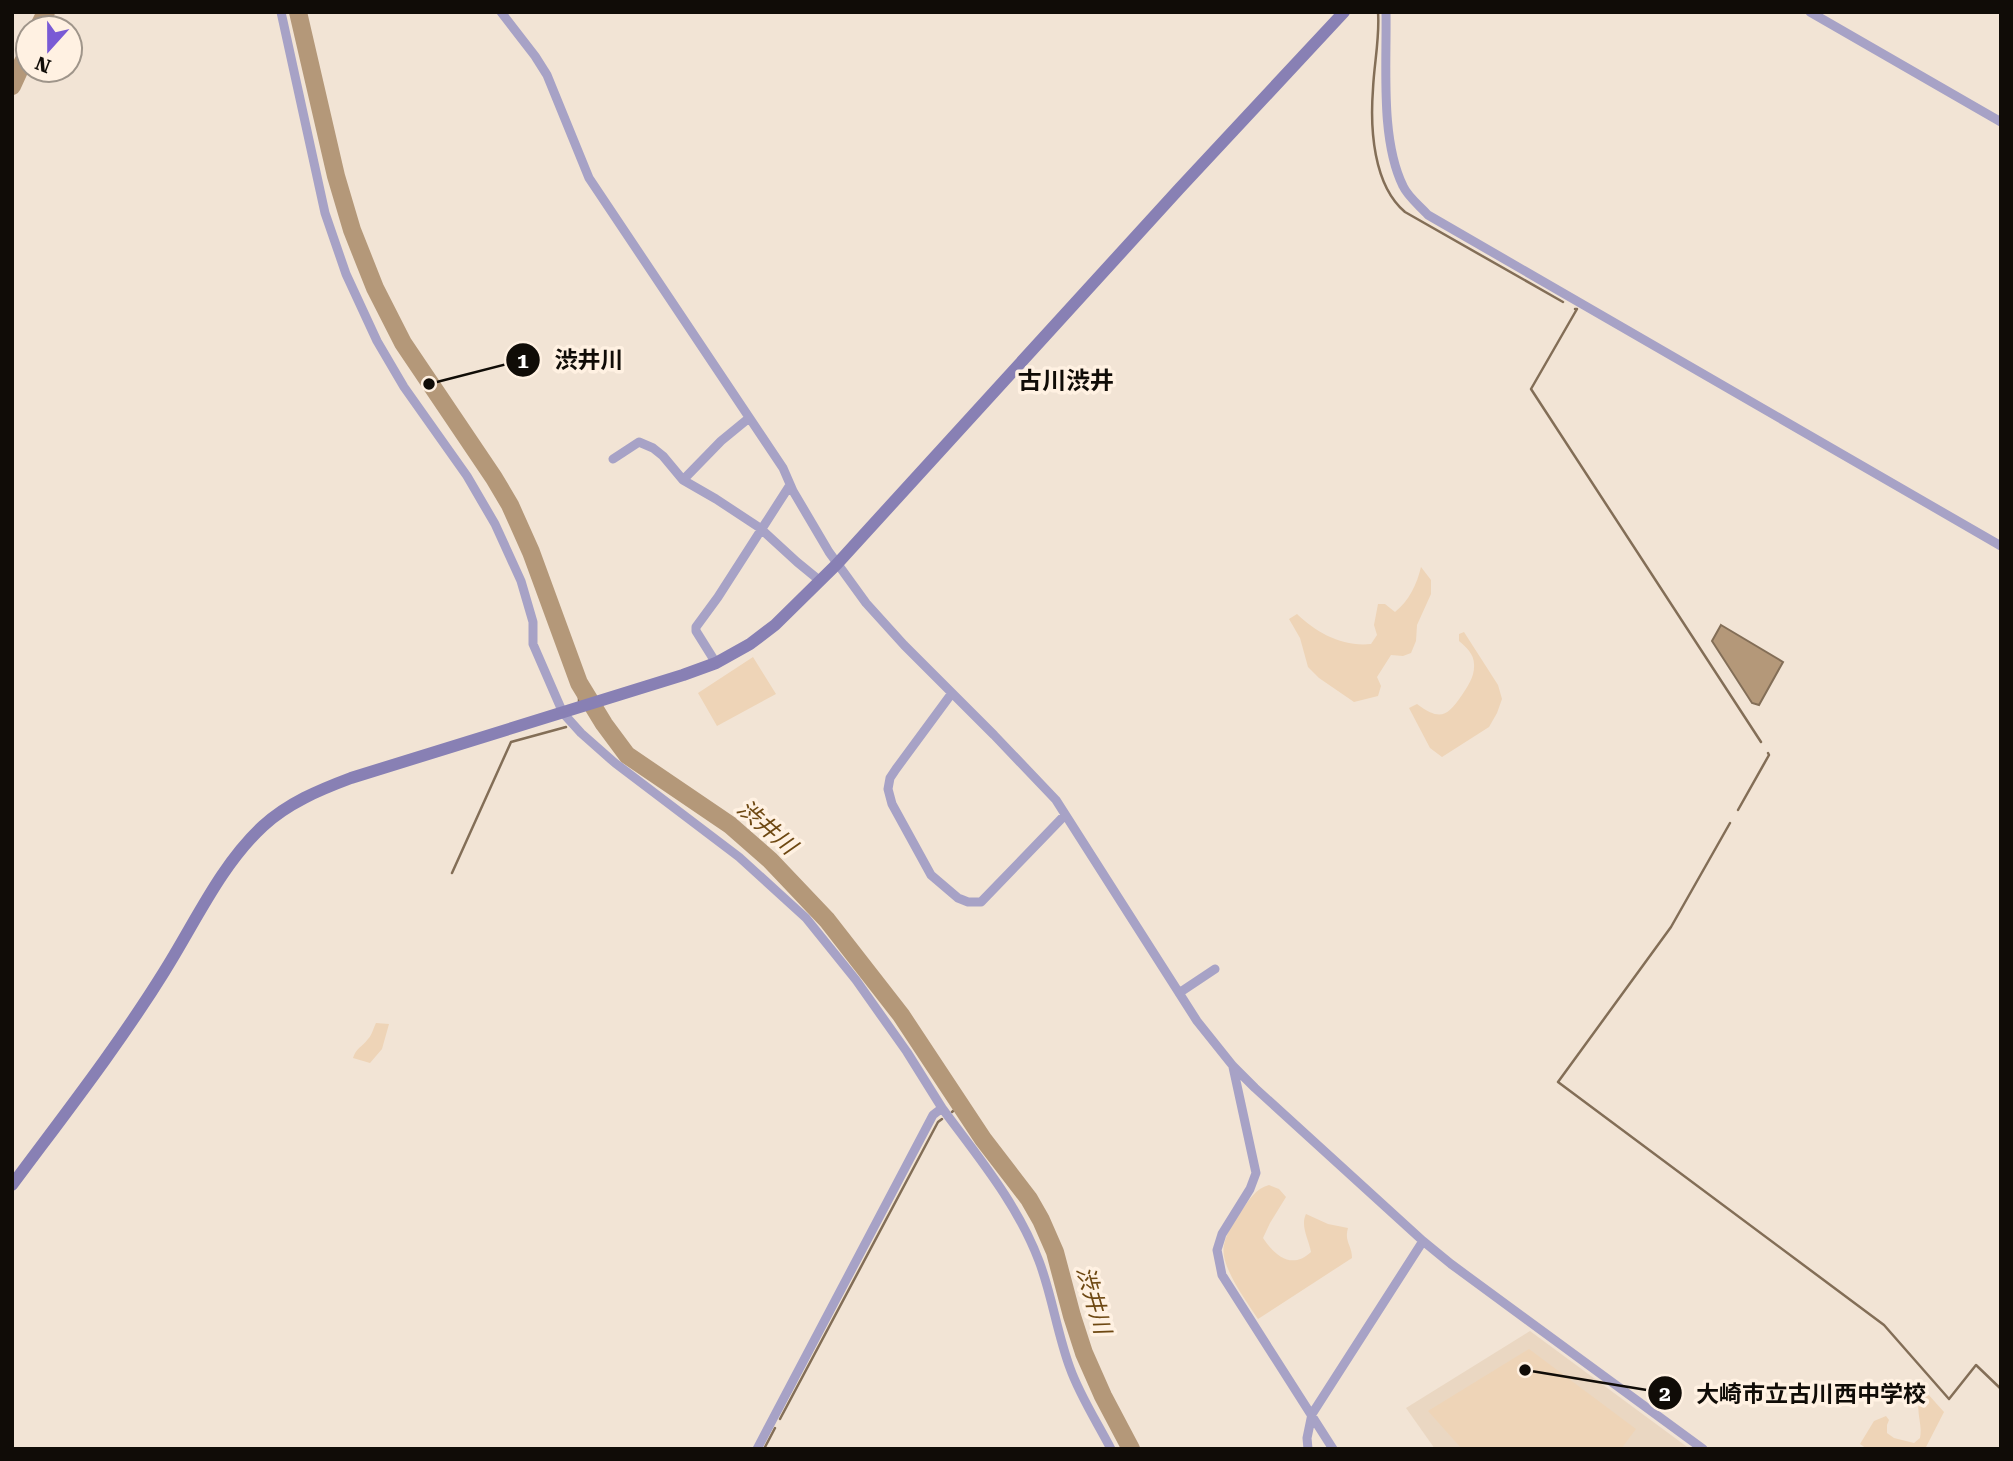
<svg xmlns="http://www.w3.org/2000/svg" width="2013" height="1461" font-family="'Roboto Serif','Noto Sans JP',serif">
  <rect width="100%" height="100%" fill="#f2e4d5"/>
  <path fill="#ead7c2" d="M 1530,1331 L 1690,1449 L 1435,1449 L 1406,1408 Z"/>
  <path fill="#eed4b7" d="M 1421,567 L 1431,580 L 1431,594 L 1417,625 L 1416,641 L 1411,653 L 1403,656 L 1391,655 L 1377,677 L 1381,686 L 1378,696 L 1354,702 L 1319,678 L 1308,667 L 1300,638 L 1289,619 L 1297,614 C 1317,633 1342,647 1371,644 L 1377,635 L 1374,625 L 1378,604 L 1385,604 L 1395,612 C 1409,601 1417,584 1421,567 Z
    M 1464,632 L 1498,685 L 1502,699 L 1497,713 L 1489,727 L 1442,757 L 1430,748 L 1409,708 L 1417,704 C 1440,721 1447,717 1462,695 C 1468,686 1475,676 1474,664 C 1474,654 1466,647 1459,641 L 1459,634 Z
    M 753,657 L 776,694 L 717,726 L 698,693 Z
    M 376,1023 L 389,1024 L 382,1049 L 370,1063 L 353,1058 C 356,1048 362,1047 368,1039 C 372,1035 373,1029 376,1023 Z
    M 1269,1185 L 1279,1189 L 1286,1197 L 1270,1223 L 1263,1238 C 1275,1256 1292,1270 1311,1252 C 1309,1240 1300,1226 1306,1214 L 1328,1224 L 1348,1228 C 1344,1242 1352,1245 1352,1258 L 1258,1319 C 1247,1302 1219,1265 1224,1245 C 1226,1233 1235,1220 1242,1210 C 1250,1199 1255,1189 1269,1185 Z
    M 1529,1349 L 1636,1429 L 1621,1449 L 1462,1449 L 1428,1411 Z
    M 1927,1393 L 1944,1412 L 1925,1449 L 1867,1449 L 1860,1444 L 1874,1421 L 1886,1416 L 1889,1420 L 1887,1425 L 1887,1433 L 1894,1438 L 1914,1443 L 1920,1438 C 1923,1423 1915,1413 1920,1396 Z"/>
  <path fill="#b49879" stroke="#836e57" stroke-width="2" d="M 1721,625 L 1783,662 L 1759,705 L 1752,703 L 1712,641 Z"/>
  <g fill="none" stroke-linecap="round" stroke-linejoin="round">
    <path stroke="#836e57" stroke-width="2.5" d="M 1378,12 C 1380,37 1374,64 1373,89 C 1370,128 1373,185 1405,212 L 1563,302
      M 1575,309 L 1577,309 L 1531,389 L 1761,742
      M 579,683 L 579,702
      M 1738,810 L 1769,755 L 1768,753
      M 1730,823 L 1671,927 L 1558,1082 L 1884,1325 L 1949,1399 L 1976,1365 L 2001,1389
      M 452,873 L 511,742 L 566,727
      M 952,1112 L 961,1104
      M 780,1419 L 938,1122 L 942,1119
      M 764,1449 L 775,1428"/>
    <path stroke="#b49879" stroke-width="18" d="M 298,12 L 336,176 L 352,230 L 375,288 L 403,343 L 494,478 L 510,505 L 531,552 L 579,683 L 604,724 L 627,755 L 730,825 L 770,860 L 827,920 L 901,1015 L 983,1139 L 1029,1199 L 1041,1220 L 1055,1252 L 1072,1316 L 1084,1353 L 1103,1396 L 1131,1449
      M 38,28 L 46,12
      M 12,86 L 28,51"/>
    <path stroke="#a7a2c6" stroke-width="9" d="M 281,12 L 325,213 L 346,274 L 377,341 L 404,387 L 467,476 L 495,524 L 521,581 L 533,622 L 533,644 L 563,713 L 581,733 L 615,763 L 739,857 L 806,918 L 856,980 L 907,1052 L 942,1108 L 933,1115 L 757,1449
      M 501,12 L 535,56 L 547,75 L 589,178 L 783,468 L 793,491 L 829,552 L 866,603 L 904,645 L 994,735 L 1056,800 L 1197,1021 L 1233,1066 L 1255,1088 L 1423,1241 L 1451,1264 L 1703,1449
      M 1386,12 C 1387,65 1380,139 1403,186 C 1408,197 1420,206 1428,215 L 2001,546
      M 1810,12 L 2001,122
      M 613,459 L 639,442 L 653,448 L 663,456 L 683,480 L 716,499 L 760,528 L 797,562 L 819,580
      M 683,480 L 721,441 L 749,418
      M 716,663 L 696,631 L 696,627 L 718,597 L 790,485
      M 952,693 L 896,769 L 890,778 L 888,789 L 892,804 L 931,875 L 958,898 L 968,902 L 981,902 L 1065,815
      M 1179,993 L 1215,969
      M 1233,1067 L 1256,1173 L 1250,1189 L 1222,1234 L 1217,1250 L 1222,1275 L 1333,1449
      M 942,1108 C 978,1157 1017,1203 1039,1261 C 1052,1295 1057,1333 1070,1368 C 1080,1396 1097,1422 1111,1449
      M 1308,1449 L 1307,1438 L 1312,1414 L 1423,1241"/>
    <path stroke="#8880b4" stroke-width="12" d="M 12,1185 C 64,1115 118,1046 164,972 C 195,923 220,866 263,826 C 288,803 319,790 351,778 L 683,675 L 716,663 L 750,644 L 775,625 L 837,564 L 1179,189 L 1344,12"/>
  </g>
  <g text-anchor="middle" stroke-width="7" stroke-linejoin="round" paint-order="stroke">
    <g font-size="23" font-style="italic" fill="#6e4812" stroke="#fff1e2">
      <text transform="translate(767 827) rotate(41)" y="8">渋井川</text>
      <text transform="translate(1094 1300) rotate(74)" y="8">渋井川</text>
    </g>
    <g font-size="24" font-weight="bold" fill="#100c07" stroke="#fff1e2">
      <text x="1066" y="389">古川渋井</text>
    </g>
  </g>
  <path fill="none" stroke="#100c07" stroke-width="2.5" d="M429 384L523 360M1525 1370L1665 1393"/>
  <g fill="#100c07" stroke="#fff1e2" stroke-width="2.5">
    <circle cx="429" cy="384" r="7"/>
    <circle cx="1525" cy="1370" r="7"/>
    <circle cx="523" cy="360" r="18"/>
    <circle cx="1665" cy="1393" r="18"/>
  </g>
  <g font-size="21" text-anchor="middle" font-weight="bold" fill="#fff">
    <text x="523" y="368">1</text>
    <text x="1665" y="1401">2</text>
  </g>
  <g font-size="23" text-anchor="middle" font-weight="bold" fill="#100c07" stroke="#fff1e2" stroke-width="7" stroke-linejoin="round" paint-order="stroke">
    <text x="589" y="368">渋井川</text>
    <text x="1811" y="1402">大崎市立古川西中学校</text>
  </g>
  <rect width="2013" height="1461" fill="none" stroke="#100c07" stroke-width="28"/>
  <g transform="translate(49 49) rotate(201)"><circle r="33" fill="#fff1e2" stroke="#9f958a" stroke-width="2"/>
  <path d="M0-5L12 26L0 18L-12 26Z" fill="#795ad5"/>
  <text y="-10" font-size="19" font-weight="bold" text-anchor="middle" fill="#100c07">N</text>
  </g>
</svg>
